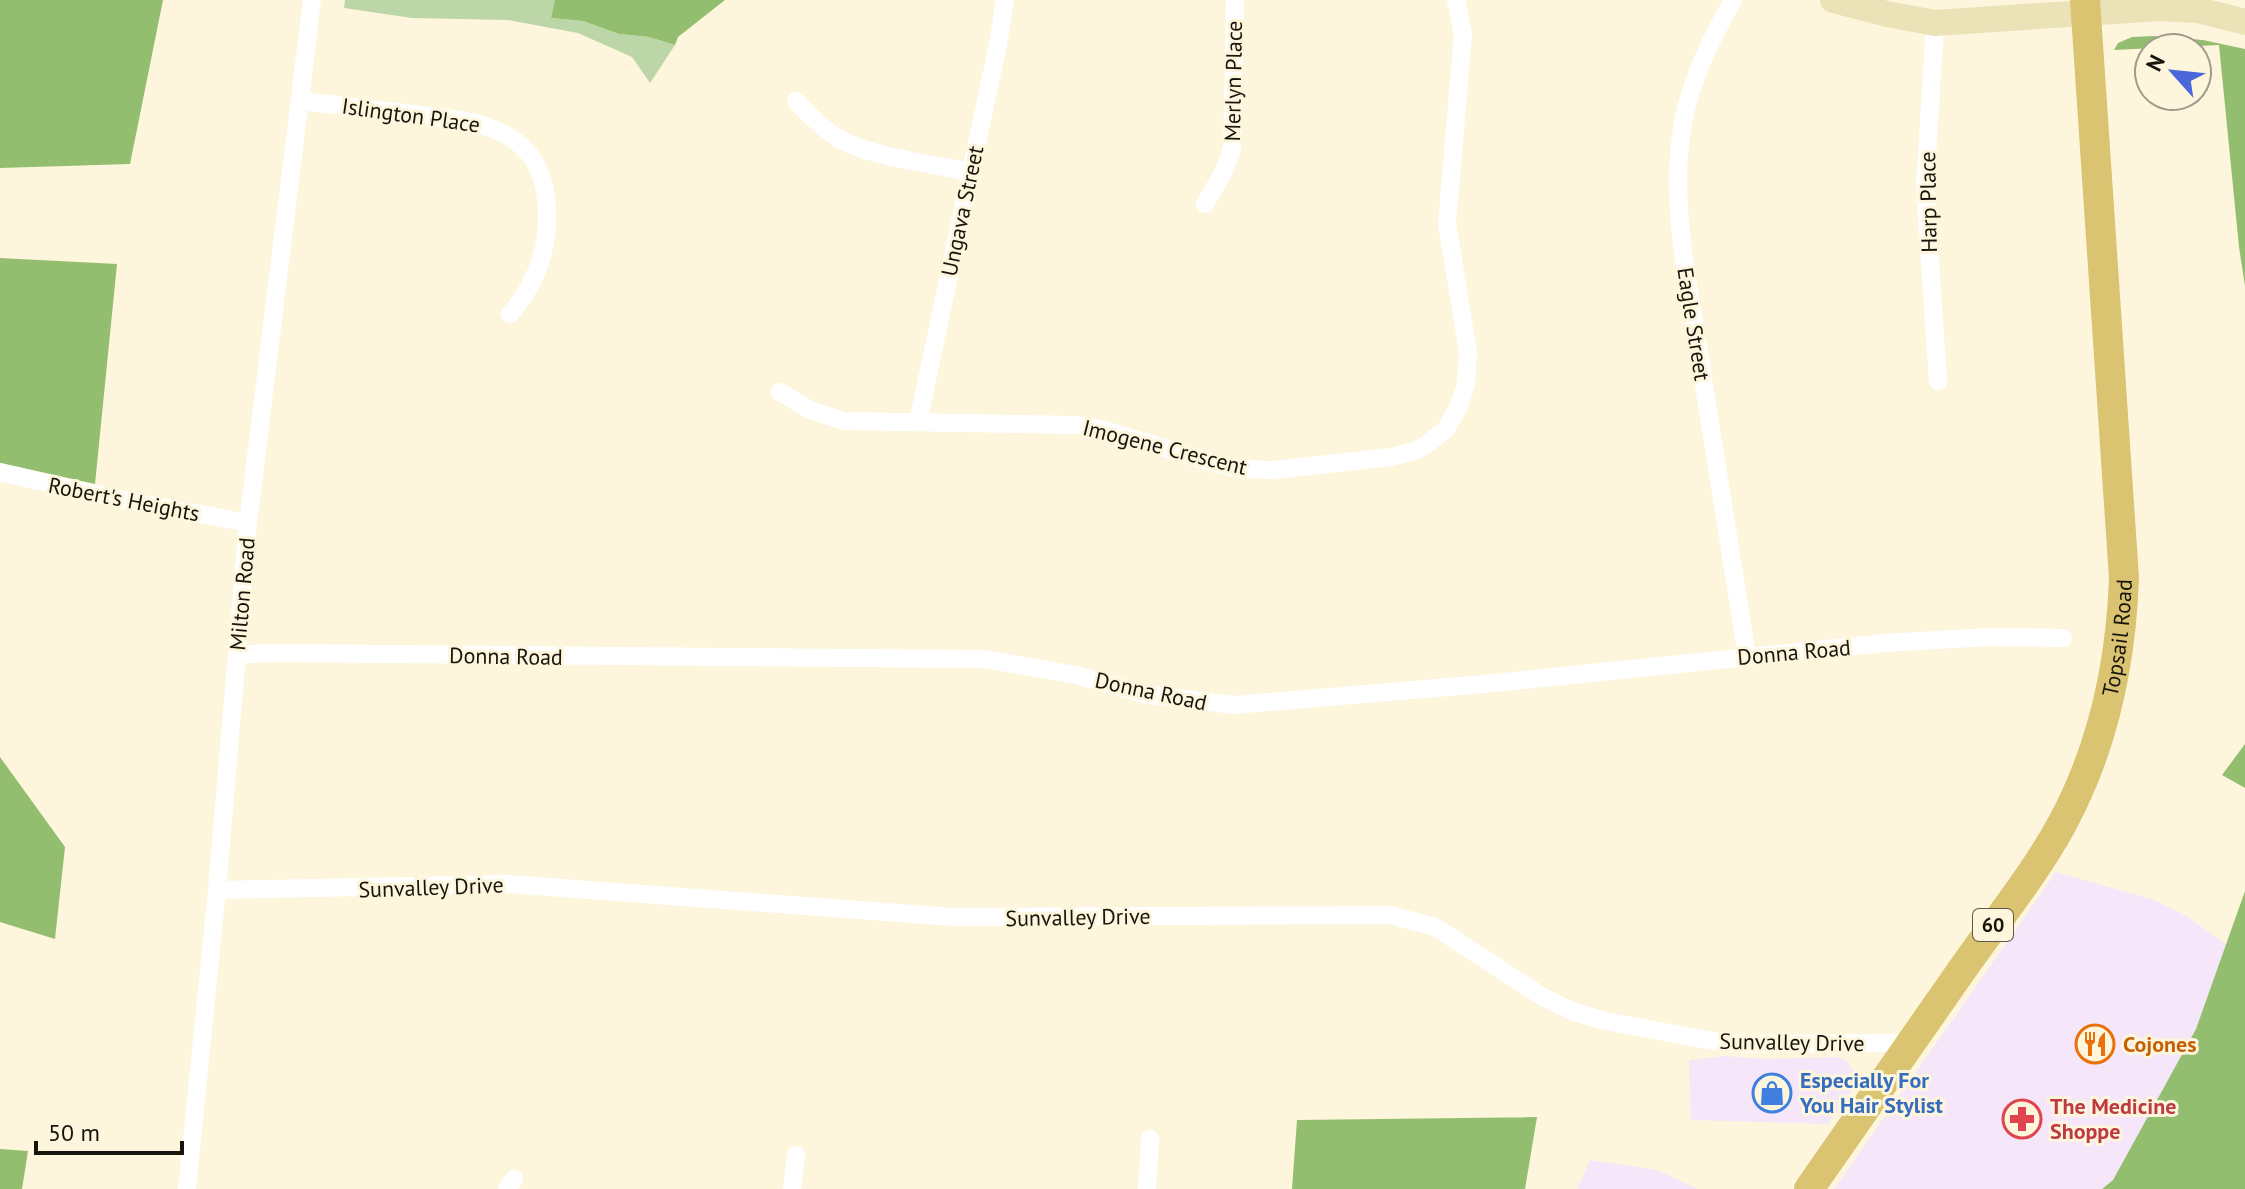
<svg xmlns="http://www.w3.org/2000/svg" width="2245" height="1189" font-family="'PT Sans',sans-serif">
  <rect width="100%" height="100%" fill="#fdf6dd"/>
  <path fill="#f5e6f9" d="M 2056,872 L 2154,900 L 2185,915 L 2227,945 L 2196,1030 L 2113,1180 L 2102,1189 L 1834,1189 Z
    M 1725,1056 L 1763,1059 L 1838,1057 L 1847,1061 L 1857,1077 L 1855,1086 L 1828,1124 L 1691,1120 L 1689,1060 Z
    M 1590,1160 L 1657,1170 L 1698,1189 L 1577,1189 Z"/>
  <path fill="#bcd6a7" d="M 345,0 L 555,0 L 551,18 L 583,21 L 619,34 L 649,37 L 675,45 L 650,83 L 632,57 L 578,33 L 508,20 L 412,18 L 344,8 Z"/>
  <path fill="#94be6f" d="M 0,0 L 163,0 L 130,164 L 0,168 Z
    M 555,0 L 725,0 L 678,37 L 675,45 L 649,37 L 619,34 L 583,21 L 551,18 Z
    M 2154,36 L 2203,40 L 2245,49 L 2245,286 L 2239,247 L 2219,45 L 2114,50 L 2118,43 L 2132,37 Z
    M 0,258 L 117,264 L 95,484 L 0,463 Z
    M 2245,744 L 2245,788 L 2222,775 Z
    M 0,757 L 65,847 L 55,939 L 0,922 Z
    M 2245,891 L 2245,1189 L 2102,1189 L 2113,1180 L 2196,1029 Z
    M 1537,1117 L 1525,1189 L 1292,1189 L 1297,1120 Z
    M 0,1149 L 28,1151 L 22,1189 L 0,1189 Z"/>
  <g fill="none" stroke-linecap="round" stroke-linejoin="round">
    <path stroke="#fff" stroke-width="18" d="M 1733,0 C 1709,43 1687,87 1681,136 C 1671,211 1689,286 1700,360 C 1716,459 1731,557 1747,656
      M 1935,23 L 1925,188 L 1938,381
      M 301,101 C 336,105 371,109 405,113 C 474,121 546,124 547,213 C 548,251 535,285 510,314
      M 796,101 C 809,115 822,128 838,138 C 869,157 933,164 970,172
      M 1205,204 L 1224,171 L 1232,148 L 1235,0
      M 780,392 L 810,410 L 844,421 L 1078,425 L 1105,430 L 1217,464 L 1242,469 L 1273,470 L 1391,457 L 1418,450 L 1427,444 L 1446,429 L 1459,406 L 1466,384 L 1468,352 L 1447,224 L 1463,34 L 1456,0
      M 918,422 L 998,44 L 1005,0
      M 0,472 L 113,498 L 248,523
      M 237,655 L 266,653 L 984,659 L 1076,675 L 1144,694 L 1234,705 L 1484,684 L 1885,643 L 1989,637 L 2063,638
      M 217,890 L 508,884 L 953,917 L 1390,915 L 1435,927 L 1543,997 L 1574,1012 L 1605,1021 L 1713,1041 L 1749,1044 L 1910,1043
      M 187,1189 L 217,890 L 248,523 L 312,0
      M 507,1189 L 514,1179
      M 792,1189 L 796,1155
      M 1147,1189 L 1150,1139"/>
    <path stroke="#ece2b8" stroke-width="26" d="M 1833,0 L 1887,14 L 1935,23 L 2160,8 L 2198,10 L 2245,22"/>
    <path stroke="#dac471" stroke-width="30" id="s1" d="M 1809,1189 C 1859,1117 1909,1046 1959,974 C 1993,925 2033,877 2062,824 C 2103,748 2121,664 2124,578 L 2085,0"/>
  </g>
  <defs>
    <symbol id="restaurant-ring" viewBox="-11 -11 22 22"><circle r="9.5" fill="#fdf6dd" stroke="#e8710a" stroke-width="1.5"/><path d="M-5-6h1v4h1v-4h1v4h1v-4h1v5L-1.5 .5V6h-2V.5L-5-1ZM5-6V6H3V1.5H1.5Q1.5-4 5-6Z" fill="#e8710a"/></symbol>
    <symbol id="shop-ring" viewBox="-11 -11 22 22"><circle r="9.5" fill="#fdf6dd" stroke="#3f7fe0" stroke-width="1.5"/><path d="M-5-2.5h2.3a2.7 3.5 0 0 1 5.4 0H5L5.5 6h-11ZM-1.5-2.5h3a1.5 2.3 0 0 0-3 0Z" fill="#3f7fe0"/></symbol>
    <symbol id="pharmacy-ring" viewBox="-11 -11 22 22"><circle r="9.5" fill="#fdf6dd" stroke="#e0444e" stroke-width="1.5"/><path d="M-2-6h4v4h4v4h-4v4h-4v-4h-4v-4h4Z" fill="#e0444e"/></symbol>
  </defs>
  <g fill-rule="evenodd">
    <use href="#restaurant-ring" x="2073" y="1022" width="44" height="44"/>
    <use href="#shop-ring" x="1750" y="1071" width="44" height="44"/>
    <use href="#pharmacy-ring" x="2000" y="1097" width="44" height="44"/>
  </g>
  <g text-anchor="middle" stroke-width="6" stroke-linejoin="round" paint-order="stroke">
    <rect fill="#fdf6dd" stroke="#5d584b" stroke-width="2" x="1973" y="909" width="40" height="32" rx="6"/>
    <g font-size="20" font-weight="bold" fill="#18150d">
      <text x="1993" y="932">60</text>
    </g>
    <g font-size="22" fill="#18150d" stroke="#fdf6dd">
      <text transform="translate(1233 81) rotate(-89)" y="8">Merlyn Place</text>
      <text transform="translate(411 115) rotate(8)" y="8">Islington Place</text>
      <text transform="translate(1928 202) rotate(-91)" y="8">Harp Place</text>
      <text transform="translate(962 211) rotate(-78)" y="8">Ungava Street</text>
      <text transform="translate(1694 324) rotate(81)" y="8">Eagle Street</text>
      <text transform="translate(1165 447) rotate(14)" y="8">Imogene Crescent</text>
      <text transform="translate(124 499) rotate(11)" y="8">Robert's Heights</text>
      <text transform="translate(242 594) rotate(-85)" y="8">Milton Road</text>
      <text dy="8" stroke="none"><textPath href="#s1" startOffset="640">Topsail Road</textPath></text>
      <text transform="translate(1794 652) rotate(-5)" y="8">Donna Road</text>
      <text transform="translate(506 656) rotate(1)" y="8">Donna Road</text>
      <text transform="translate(1151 691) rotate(12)" y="8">Donna Road</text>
      <text transform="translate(431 887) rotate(-2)" y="8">Sunvalley Drive</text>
      <text transform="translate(1078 917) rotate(-1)" y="8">Sunvalley Drive</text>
      <text transform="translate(1792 1042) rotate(1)" y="8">Sunvalley Drive</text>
    </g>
    <g font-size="22" font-weight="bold" fill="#c56008" stroke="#fdf6dd" text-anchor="start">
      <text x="2123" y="1052">Cojones</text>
    </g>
    <g font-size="22" font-weight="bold" fill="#366cbe" stroke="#fdf6dd" text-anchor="start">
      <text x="1800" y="1088">Especially For<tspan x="1800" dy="25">You Hair Stylist</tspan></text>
    </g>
    <g font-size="22" font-weight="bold" fill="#be3a42" stroke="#fdf6dd" text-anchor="start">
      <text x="2050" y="1114">The Medicine<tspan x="2050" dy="25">Shoppe</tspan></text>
    </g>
  </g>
  <g transform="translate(2173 72) rotate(297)"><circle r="38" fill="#fdf6dd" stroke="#a19c8a" stroke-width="2"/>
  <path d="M0-6L14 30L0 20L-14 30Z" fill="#4b67db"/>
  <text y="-12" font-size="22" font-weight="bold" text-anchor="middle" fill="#18150d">N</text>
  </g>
  <path d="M36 1141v12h146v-12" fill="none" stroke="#18150d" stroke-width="4"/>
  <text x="48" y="1141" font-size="24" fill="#18150d" stroke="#fdf6dd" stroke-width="6" paint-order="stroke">50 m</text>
</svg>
